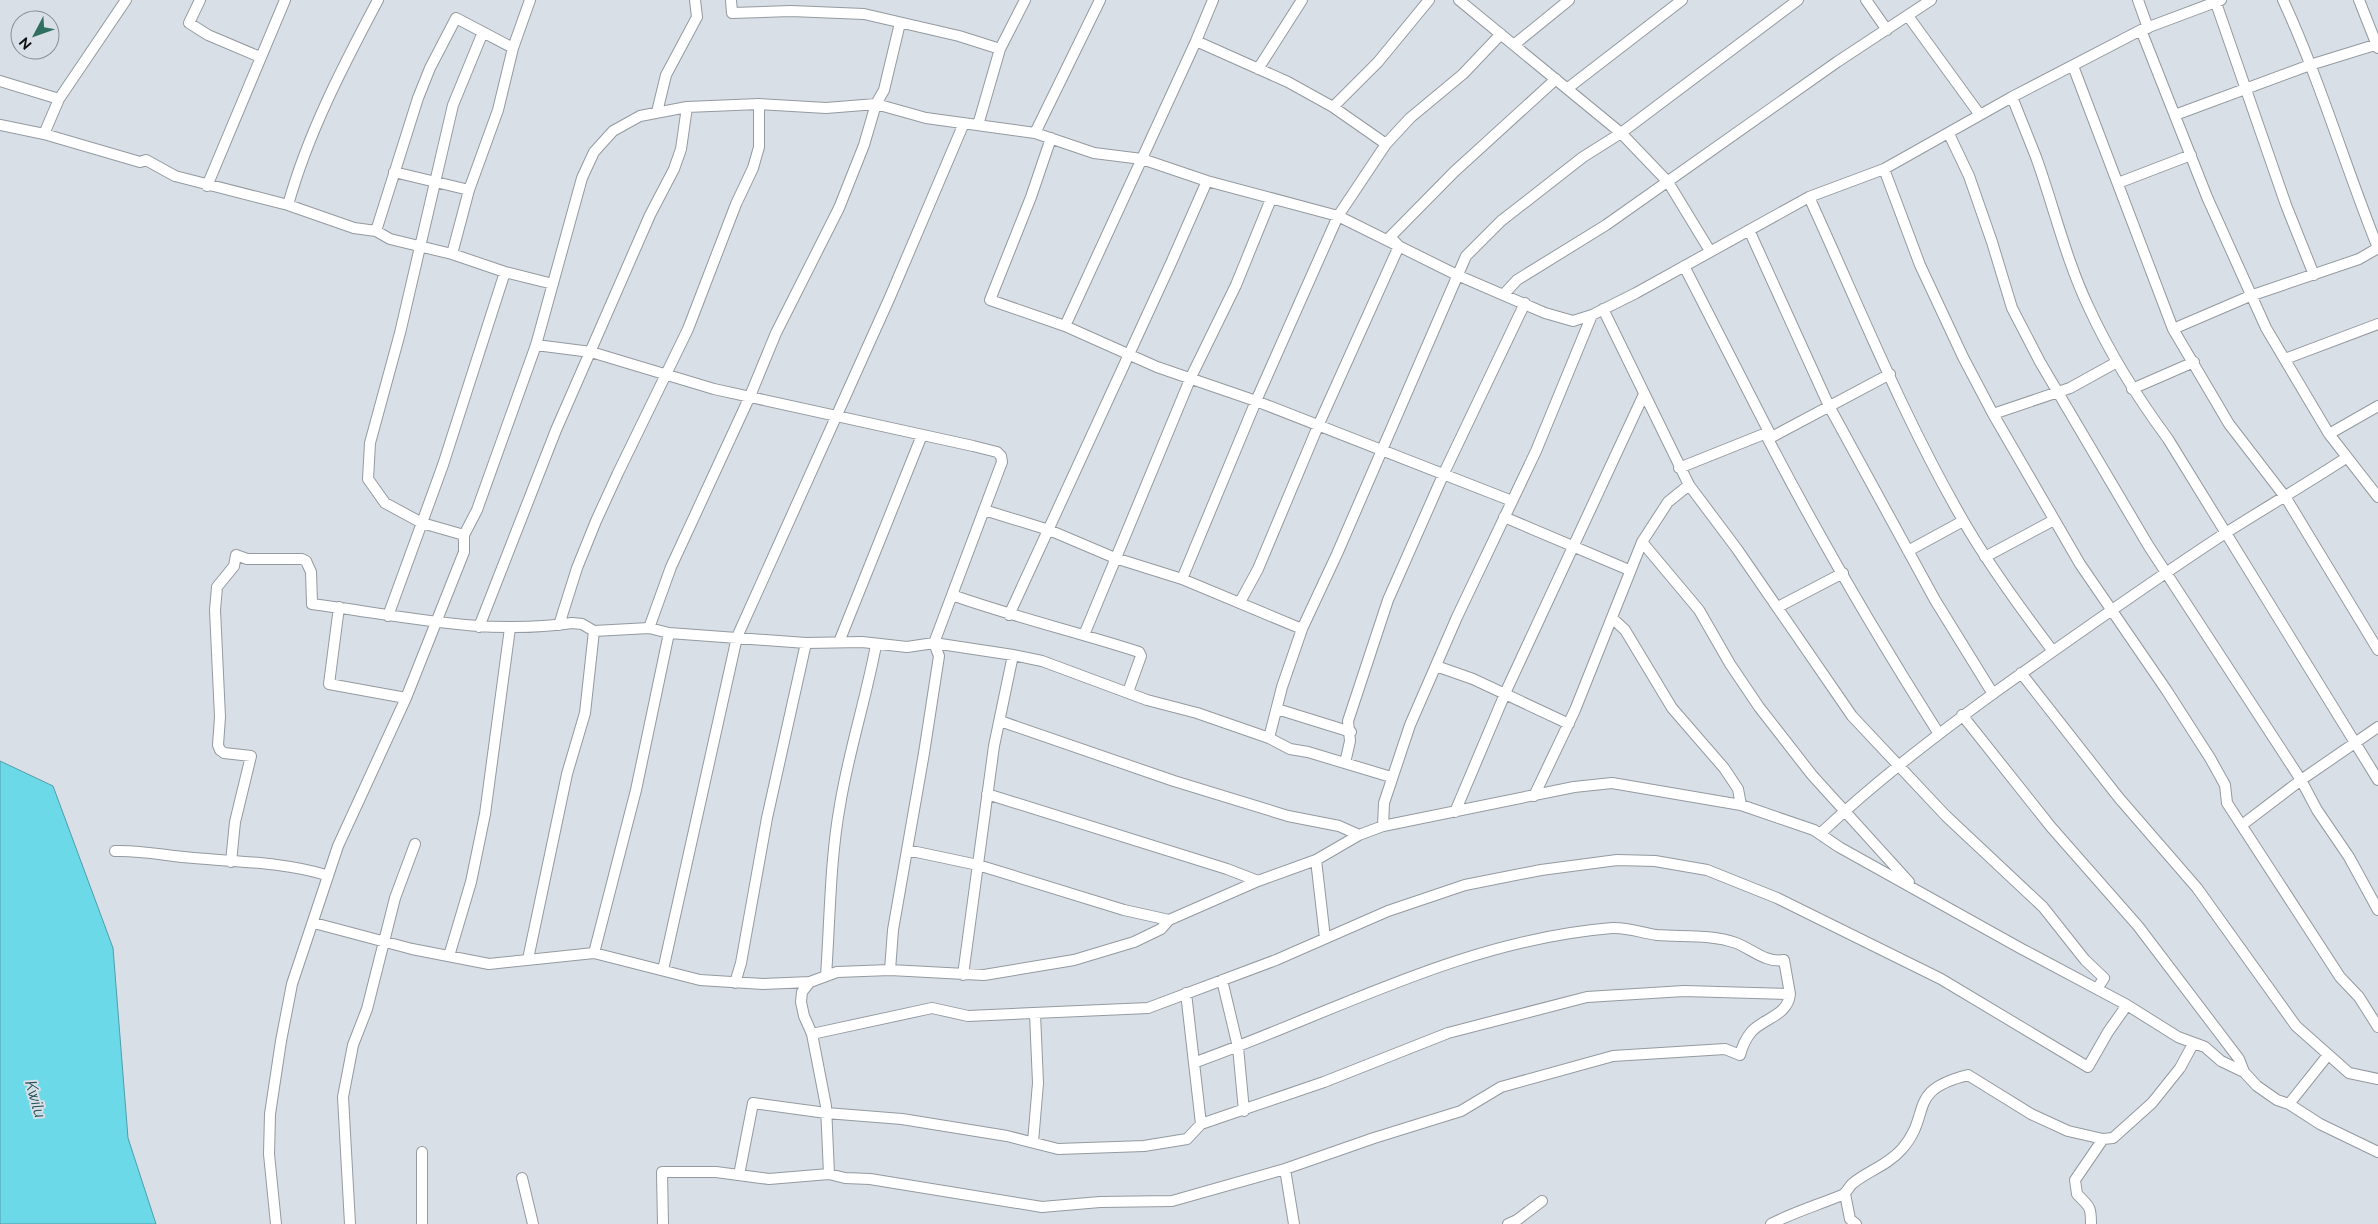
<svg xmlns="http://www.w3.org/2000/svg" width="2378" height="1224" font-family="Raleway,sans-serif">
  <rect width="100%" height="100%" fill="#d8dfe6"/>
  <path fill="#6cd9e8" stroke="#509da9" d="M 0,761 L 53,786 L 113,948 L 128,1138 L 156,1224 L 0,1224 Z"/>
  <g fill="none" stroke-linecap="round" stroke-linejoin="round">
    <defs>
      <path id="street" d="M 200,0 L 189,23 L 208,35 L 260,57
        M 731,0 L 732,13 L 791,11 L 864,14 L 959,36 L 1000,49
        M 1459,0 L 1621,133 L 1668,182 L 1710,251
        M 1866,0 L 1887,30
        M 2138,0 L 2148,28
        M 2283,0 C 2320,80 2345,166 2378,248
        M 2359,0 L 2378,48
        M 2216,3 L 2286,205 L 2314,275
        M 1908,16 L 1980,115
        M 2141,30 L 2207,197 L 2266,328 L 2329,434 L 2378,497
        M 1196,41 L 1288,82 L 1333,107 L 1386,144
        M 1515,44 L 1569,0
        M 2073,66 L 2173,329 L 2229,424 L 2286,498 L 2378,650
        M 1258,69 L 1302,0
        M 0,81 L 59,99
        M 1568,88 L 1682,0
        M 2012,97 C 2020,117 2028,137 2036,157 C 2054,207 2066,260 2089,308 C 2111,356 2137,397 2168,439 L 2378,780
        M 1333,107 L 1378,62 L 1429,0
        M 657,112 L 666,75 L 697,17 L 695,0
        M 2175,115 L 2310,65 L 2378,44
        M 0,125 L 44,134 L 140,162 L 146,160 L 175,176 L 288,205 L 354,228 L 376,231 L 390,239 L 452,254 L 505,272 L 553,284
        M 978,125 L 1000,49 L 1025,0
        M 1035,133 L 1100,0
        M 44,134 L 59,99 L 126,0
        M 1949,134 L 1969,176 L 1992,242 L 2012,308 L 2040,362 L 2148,545 L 2301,780 L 2317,810 L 2349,857 L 2378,910
        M 1051,138 L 1031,197 L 990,300 L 1065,326 L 1157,367 L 1256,401 L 1512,501
        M 1884,169 L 1920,265 L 1963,357 L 1993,414 L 2080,564 L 2167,691 L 2210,758 L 2225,785 L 2227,803 L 2340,977 L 2359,997 L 2378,1027
        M 394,172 L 469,190
        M 2118,183 L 2191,155
        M 207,186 L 285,0
        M 1809,197 C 1859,306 1904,419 1964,522 C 1990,567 2021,609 2052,650
        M 288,205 C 308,133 343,66 378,0
        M 1749,230 L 1829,406 L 1935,600 L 1993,694
        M 376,231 L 418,98 L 430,68 L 456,18 L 513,48
        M 452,254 L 469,190 L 498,110 L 513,48 L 530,0
        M 1684,266 L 1769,432 L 1768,439 C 1820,539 1878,638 1939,734
        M 1504,294 L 1517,280 L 1606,225 L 1837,62 L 1931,0
        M 1603,309 L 1689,485 L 1737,549 L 1852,716 L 1946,816 L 2043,907 L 2085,960 L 2104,978 L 2097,989
        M 1065,326 L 1196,41 L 1213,0
        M 2173,329 L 2250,296 L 2359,259 L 2378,248
        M 536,345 L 591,352 L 714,389 L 973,446 L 997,452 L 1001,456 L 1002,462 L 934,643 L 939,656 L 924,753 L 893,930 L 890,970
        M 2285,359 L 2378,324
        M 2132,389 L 2194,362
        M 1993,414 L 2070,388 L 2117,362
        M 2329,434 L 2378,406
        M 1768,439 L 1890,374
        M 1679,468 L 1769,432
        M 984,510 L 1049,530 L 1115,558 L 1182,579 L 1302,629
        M 1504,517 L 1629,570
        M 464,535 L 422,523 L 385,503 L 368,479 L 370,443 L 400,333 L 453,105 L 483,32
        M 1642,542 L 1699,610 L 1730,664 L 1759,707 L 1812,775 L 1909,882
        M 1908,551 L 1963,521
        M 1985,557 L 2054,520
        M 1182,579 L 1256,401 L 1338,216 L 1386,144 L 1410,118 L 1463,74 L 1501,34
        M 952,595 C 1014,617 1077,632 1139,652 L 1141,656 L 1128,692
        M 1240,602 L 1258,569 L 1318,426 L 1399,246 L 1390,237 L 1454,172 L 1556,79
        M 339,607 L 329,684 L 406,698
        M 1778,607 L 1843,573
        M 1009,615 L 1171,263 L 1207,181
        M 388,616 L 443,465 L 505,272
        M 1612,618 L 1625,630 L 1672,708 L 1724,768 L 1738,789 L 1741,805
        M 559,625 L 577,568 L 596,521 L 618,473 L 688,329 L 736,204 L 753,168 L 759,147 L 759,104
        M 479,627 L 556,430 L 650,215 L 674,169 L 681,149 L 687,107
        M 649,628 L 671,567 L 750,396 L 776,333 L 839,208 L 864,145 L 876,104 L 884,90 L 900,23
        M 1084,635 L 1191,377 L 1236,285 L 1271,199
        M 839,642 L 922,435
        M 1436,666 L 1473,679 L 1569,724
        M 2021,673 L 2119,798 L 2197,888 L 2296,1026 L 2349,1073 L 2378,1079
        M 1277,709 L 1351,732
        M 1962,715 L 2051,827 L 2138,926 L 2239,1059 L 2244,1072
        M 1000,721 L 1174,781 L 1288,816 L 1339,826 L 1359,835
        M 1269,738 L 1282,687 L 1302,629 L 1337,554 L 1466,256 L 1501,221 L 1583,157 L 1621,133 L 1798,0
        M 1345,763 L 1350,741 L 1348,721 L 1388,600 L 1444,473 L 1525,303
        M 987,794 L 1227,869 L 1258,881
        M 1534,796 L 1575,710 L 1642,542 L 1668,502 L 1689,485
        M 1455,812 L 1507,689 L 1644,394
        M 2242,825 L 2301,780 L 2378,727
        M 1383,826 L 1384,803 L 1410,725 L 1457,617 L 1536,451 L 1592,315
        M 1821,833 C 1875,782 1934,737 1994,693 C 2070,639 2146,585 2224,534 C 2265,508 2306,484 2346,458
        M 907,850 L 978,865 L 1124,910 L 1169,920
        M 115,851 C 142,850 167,856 194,858 C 238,862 284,862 326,875
        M 1316,860 L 1325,938
        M 231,862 L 235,822 L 251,756 L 224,753 L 220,750 L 218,745 L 220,717 L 215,610 L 217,587 L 234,566 L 236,555 L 247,559 L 302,559 L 306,561 L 311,572 L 312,604 C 399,615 484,636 572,623 L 582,624 L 594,631 L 649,628 L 669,633 L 806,643 L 862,642 L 907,647 L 934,643 L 1013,655 L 1042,661 L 1147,700 L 1197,713 L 1269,738 L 1290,749 L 1308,752 L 1391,777
        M 314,923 L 412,949 L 489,964 L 594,953 L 700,980 L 763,984 L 810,982 L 837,972 L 890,970 L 984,975 L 1074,960 L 1134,942 L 1161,929 L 1169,920 L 1258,881 L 1316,860 L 1359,835 L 1383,826 L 1574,787 L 1612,783 L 1741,805 L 1814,830 L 1839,847 L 2020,948 L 2127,1005 L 2178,1037 L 2205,1047 L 2221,1061 L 2244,1072 L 2257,1086 L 2277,1100 L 2289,1104 L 2320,1124 L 2378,1152
        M 594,953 L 636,790 L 669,633
        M 449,956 L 471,882 L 485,814 L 510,628
        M 528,959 L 567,774 L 585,713 L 594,631
        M 663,970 L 737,637 L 890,297 L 964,123
        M 963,975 L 994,746 L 1013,655
        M 826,976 C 830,919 830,860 840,805 C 849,750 866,699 876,645
        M 1222,980 L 1238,1047 L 1244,1111
        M 810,982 L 802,992 L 801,1002 L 804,1016 L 812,1034 L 826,1106 L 829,1174
        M 735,983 L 741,963 L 767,818 L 806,643
        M 1186,993 L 1201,1124
        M 812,1034 L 932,1008 L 968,1016 L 1148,1008 L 1276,960 L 1388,911 L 1465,885 L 1541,870 L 1617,860 L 1655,861 L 1707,870 L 1777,898 L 1941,979 L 2088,1067 L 2108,1032 L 2127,1005
        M 2289,1104 L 2328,1055
        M 1033,1142 L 1038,1083 L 1035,1014
        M 1285,1169 L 1294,1224
        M 739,1175 L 753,1103 L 826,1113 L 902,1119 L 1007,1136 L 1058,1149 L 1144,1146 L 1187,1139 L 1201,1124 L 1324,1082 L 1448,1033 L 1587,997 L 1684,991 L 1790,994
        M 522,1178 L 533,1224
        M 1845,1194 L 1850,1219 L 1856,1224
        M 276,1224 L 269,1154 L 270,1114 L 281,1041 L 292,984 L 338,846 L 406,698 L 464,552 L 464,535 L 477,510 L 536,345 L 582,178 L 594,152 L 613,131 L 640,116 L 687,107 L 759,104 L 826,108 L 876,104 L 926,118 L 1035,133 L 1094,153 L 1142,159 L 1207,181 L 1338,216 L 1457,275 L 1545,313 L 1573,321 L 1592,315 L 1636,293 L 1809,197 L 1884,169 L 2012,97 L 2141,30 L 2221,0
        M 350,1224 L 343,1097 L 353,1045 L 367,1009 L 395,898 L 415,844
        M 422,1224 L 422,1152
        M 663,1224 L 662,1172 L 716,1172 L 769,1179 L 829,1174 L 845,1178 L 870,1179 L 1042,1207 L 1100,1202 L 1172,1201 L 1285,1169 L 1374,1138 L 1461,1111 L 1501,1087 L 1613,1056 L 1725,1049 L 1740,1055 C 1742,1047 1747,1037 1752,1031 C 1765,1018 1788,1015 1790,994 L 1784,960 C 1765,963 1752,949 1736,943 C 1711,934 1683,937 1657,935 C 1642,933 1627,927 1612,928 C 1463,940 1333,1013 1196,1062
        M 1508,1224 L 1517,1220 L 1542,1201
        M 1771,1224 C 1794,1212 1818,1205 1842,1195 C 1847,1193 1848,1188 1852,1184 C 1867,1171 1887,1166 1902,1149 C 1933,1113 1905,1091 1968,1075 L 2031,1114 L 2068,1131 L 2103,1139 L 2113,1138 L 2152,1103 L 2180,1068 L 2193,1044
        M 2091,1224 C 2091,1205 2089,1207 2077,1194 L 2075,1180 L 2103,1139"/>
    </defs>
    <use href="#street" stroke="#949aa0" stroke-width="12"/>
    <use href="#street" stroke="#fff" stroke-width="10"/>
  </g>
  <g text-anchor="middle" stroke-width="4" stroke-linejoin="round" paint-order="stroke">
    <g font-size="16" font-style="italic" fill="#205157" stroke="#d8dfe6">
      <text transform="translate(36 1099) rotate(74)" y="6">Kwilu</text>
    </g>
  </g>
  <g transform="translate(35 35) rotate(229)"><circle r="24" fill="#d8dfe6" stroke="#888d92"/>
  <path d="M0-4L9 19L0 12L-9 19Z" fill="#307060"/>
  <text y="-8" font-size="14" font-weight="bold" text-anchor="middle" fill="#101215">N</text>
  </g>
</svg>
